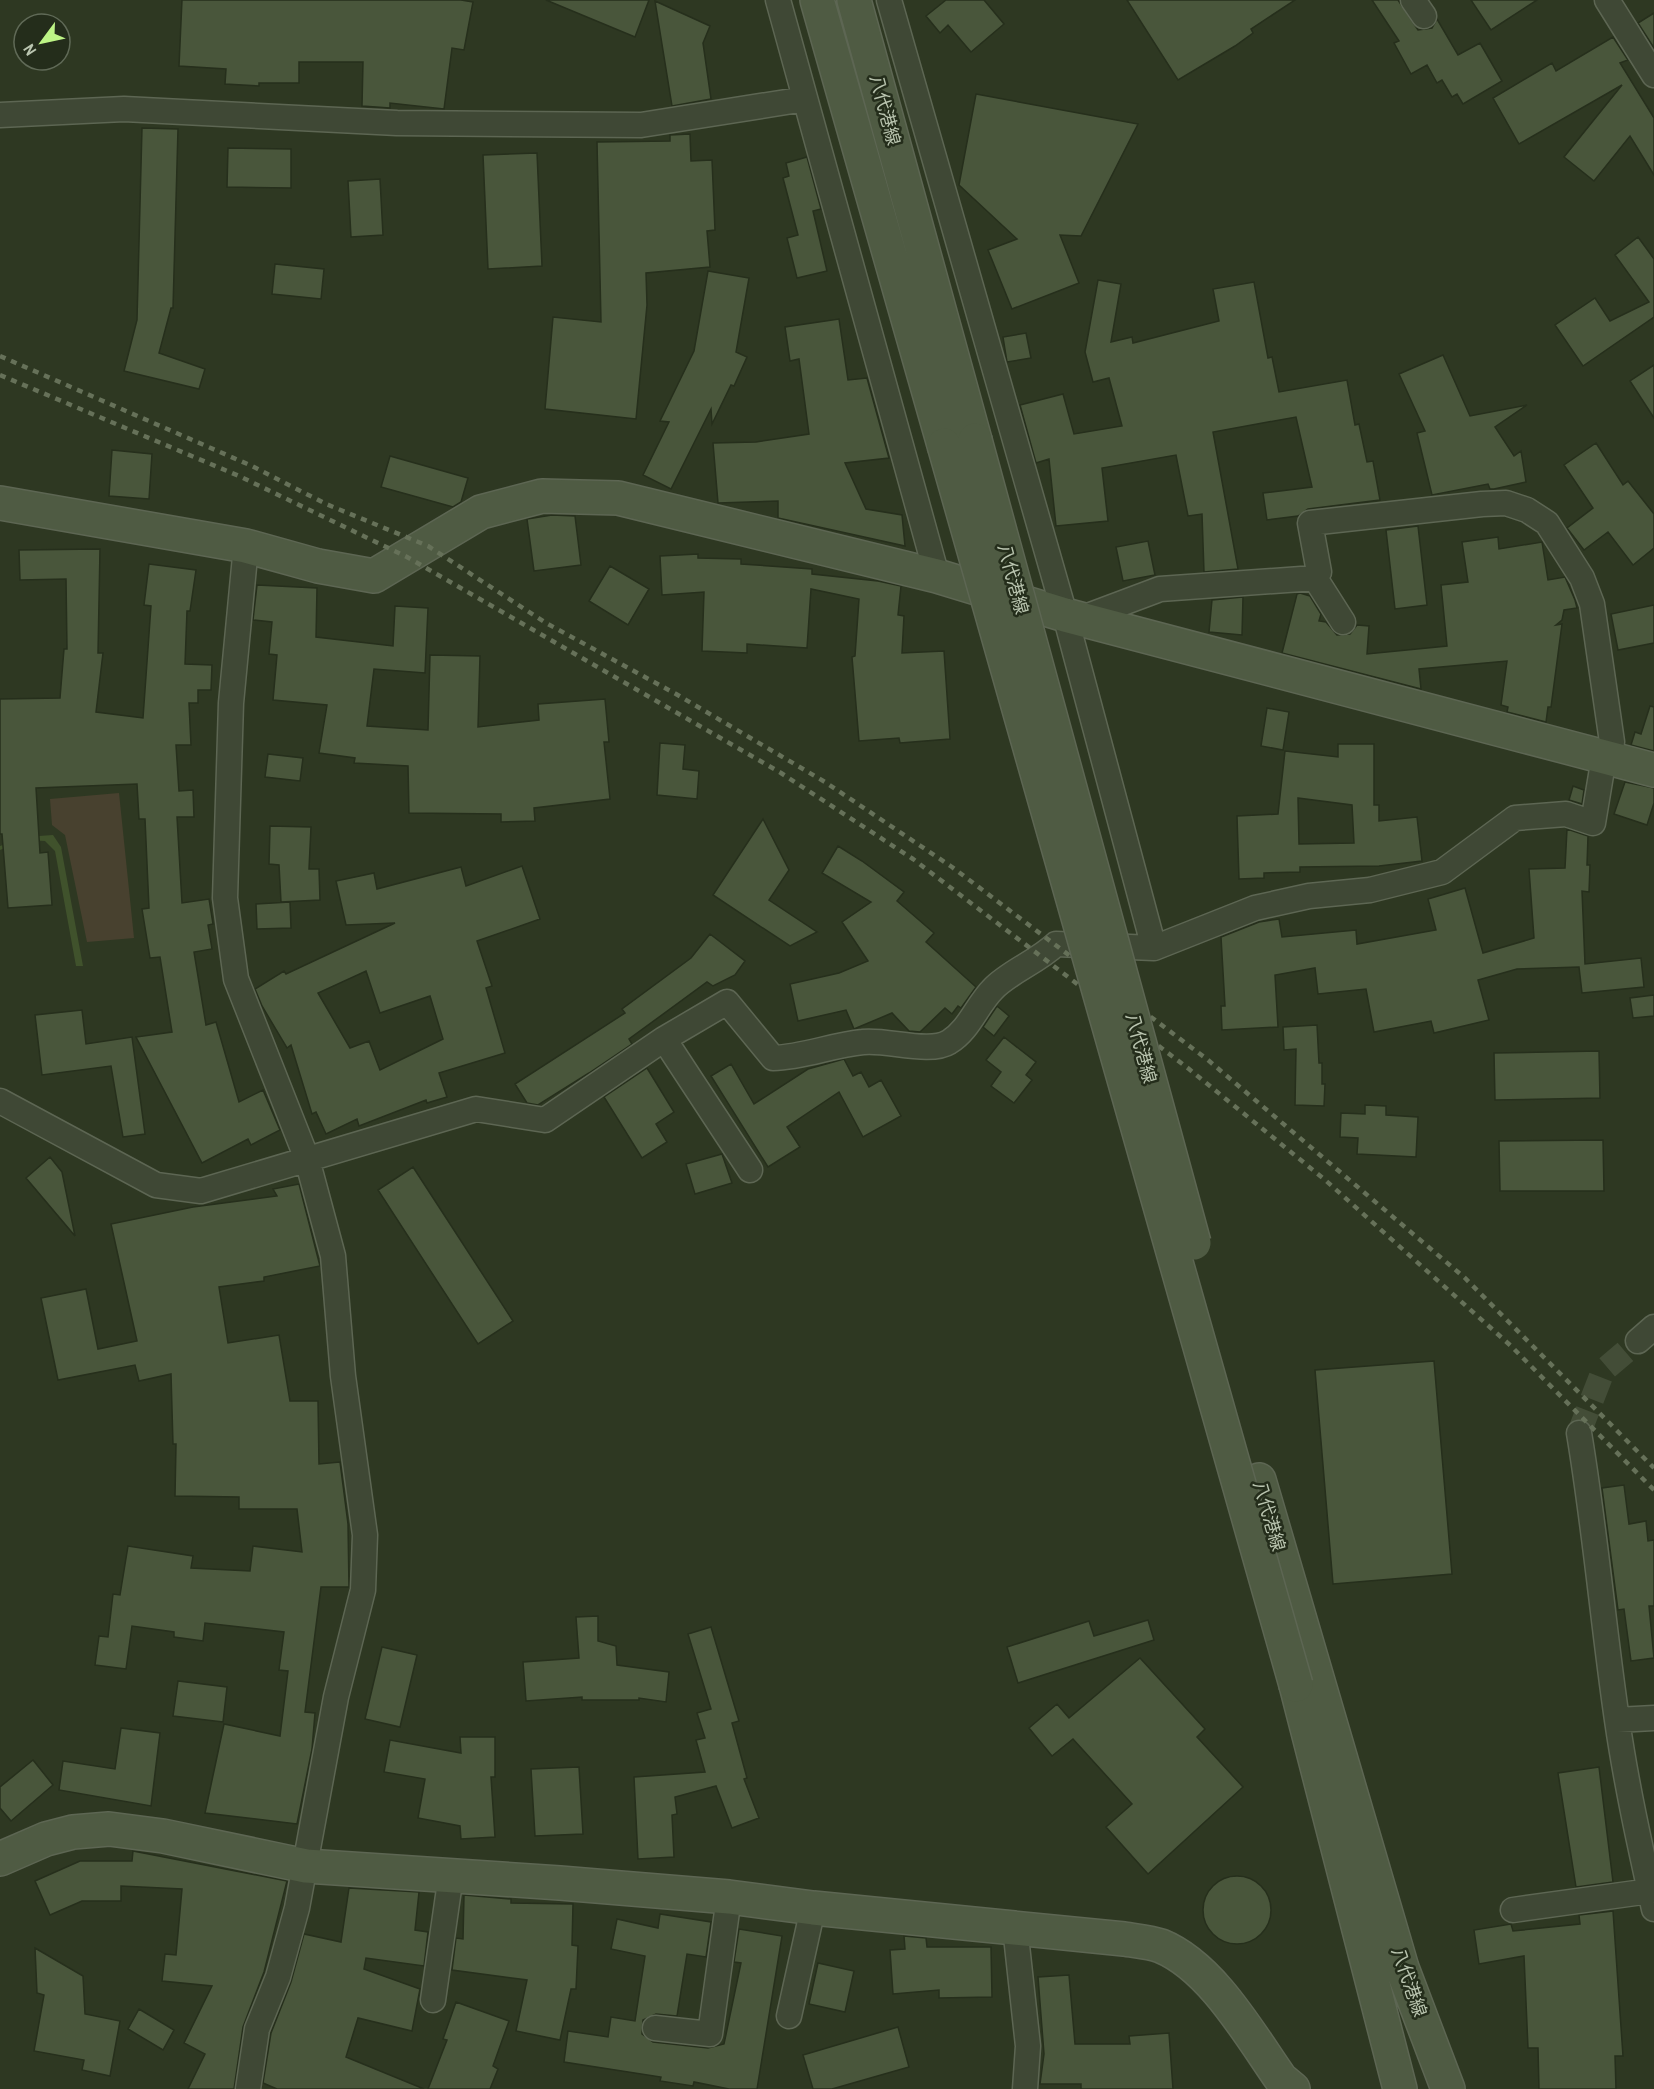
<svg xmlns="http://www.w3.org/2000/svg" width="1654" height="2089" font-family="'Archivo Narrow','Noto Sans JP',sans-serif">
  <rect width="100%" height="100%" fill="#2e3822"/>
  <path fill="#48412f" d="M 119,793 L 134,938 L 87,942 L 65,835 L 52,825 L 50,799 Z"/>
  <path fill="#40522c" d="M 53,835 L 61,847 L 83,966 L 76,966 L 55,851 L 45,841 L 26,840 L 0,850 L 0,846 L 25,837 Z"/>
  <path fill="#49563b" stroke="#262f1c" stroke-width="1.5" fill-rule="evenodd" d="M 182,0 L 461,0 L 473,2 L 464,50 L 452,48 L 444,109 L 390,103 L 390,108 L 362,106 L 363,62 L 299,62 L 299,83 L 259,83 L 259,86 L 225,84 L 226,69 L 179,66 Z
    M 546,0 L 649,0 L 635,37 Z
    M 946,0 L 984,0 L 1004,24 L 971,52 L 948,25 L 940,33 L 926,16 Z
    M 1127,0 L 1295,0 L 1251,29 L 1253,33 L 1235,46 L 1178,80 Z
    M 1372,0 L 1398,0 L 1418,30 L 1432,28 L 1437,19 L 1458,55 L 1480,43 L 1502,81 L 1463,104 L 1457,94 L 1452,97 L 1442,80 L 1437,83 L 1427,65 L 1411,74 L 1394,43 L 1399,41 Z
    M 1471,0 L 1537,0 L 1491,30 Z
    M 655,1 L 710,26 L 703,43 L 711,99 L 672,106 Z
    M 1654,13 L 1654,48 L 1638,23 Z
    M 1613,37 L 1628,60 L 1620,63 L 1654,118 L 1654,175 L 1630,136 L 1594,181 L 1564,157 L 1622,85 L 1519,144 L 1493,98 L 1552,63 L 1556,71 Z
    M 976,94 L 1138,124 L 1081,236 L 1060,235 L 1079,283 L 1012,309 L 988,250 L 1017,239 L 959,185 Z
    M 142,128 L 178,129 L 173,308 L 171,308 L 159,353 L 205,369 L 199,389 L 124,371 L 137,320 Z
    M 690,134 L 691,161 L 712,160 L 715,230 L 707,231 L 710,267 L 646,273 L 647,305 L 636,419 L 545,409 L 553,317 L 601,322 L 597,142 L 670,141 L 670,135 Z
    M 228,148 L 291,149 L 291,188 L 227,187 Z
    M 537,153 L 542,266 L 488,269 L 483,155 Z
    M 807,157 L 821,209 L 813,211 L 827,271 L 797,278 L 787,238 L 798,235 L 783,178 L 789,176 L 786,163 Z
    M 380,179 L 383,235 L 351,237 L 348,181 Z
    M 1638,237 L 1654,259 L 1654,317 L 1583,366 L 1555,325 L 1595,298 L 1610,321 L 1649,302 L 1615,255 Z
    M 275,264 L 324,269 L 321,299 L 272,294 Z
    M 708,271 L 749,278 L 736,352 L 747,357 L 734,386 L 731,385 L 712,424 L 711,409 L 671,489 L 643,475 L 669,422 L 660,421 L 694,351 Z
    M 1098,280 L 1121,284 L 1111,342 L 1132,337 L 1133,343 L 1219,321 L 1213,289 L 1254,282 L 1268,358 L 1272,357 L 1279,392 L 1347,380 L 1355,425 L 1359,424 L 1367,462 L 1373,461 L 1380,500 L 1308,509 L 1298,516 L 1267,520 L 1263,493 L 1312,487 L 1296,417 L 1213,432 L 1238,569 L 1204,572 L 1202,514 L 1188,516 L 1176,455 L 1102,468 L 1108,521 L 1056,526 L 1049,459 L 1036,463 L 1020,405 L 1063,394 L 1074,434 L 1122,426 L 1109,378 L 1093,382 L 1085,352 Z
    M 839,319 L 848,380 L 867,378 L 889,458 L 845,463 L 866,509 L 902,515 L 905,546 L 778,518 L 778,501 L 718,503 L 713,443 L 756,442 L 809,434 L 799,359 L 790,361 L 785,327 Z
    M 1026,333 L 1031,358 L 1007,362 L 1003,337 Z
    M 1443,355 L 1470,416 L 1527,405 L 1495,427 L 1514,456 L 1521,451 L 1526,482 L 1494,489 L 1490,489 L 1488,484 L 1432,495 L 1417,433 L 1425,431 L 1399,374 Z
    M 1654,365 L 1654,418 L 1630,381 Z
    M 1596,443 L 1623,485 L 1628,481 L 1654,514 L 1654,548 L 1633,565 L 1608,532 L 1584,550 L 1567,528 L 1593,508 L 1564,465 Z
    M 112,450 L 152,454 L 149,499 L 109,496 Z
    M 390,456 L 468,478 L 461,502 L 453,507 L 381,487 Z
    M 552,515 L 575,516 L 581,565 L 534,571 L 527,519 Z
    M 1418,526 L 1427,605 L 1395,609 L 1386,530 Z
    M 1498,537 L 1499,549 L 1542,542 L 1548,580 L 1565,577 L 1575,600 L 1577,608 L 1564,610 L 1562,620 L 1556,625 L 1562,624 L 1551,707 L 1548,707 L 1546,722 L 1507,712 L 1508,707 L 1501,705 L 1507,661 L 1419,669 L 1421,689 L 1282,653 L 1297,594 L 1300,593 L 1310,596 L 1321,614 L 1319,621 L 1326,622 L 1337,635 L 1350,634 L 1357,625 L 1369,626 L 1367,654 L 1447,646 L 1441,585 L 1468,582 L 1462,542 Z
    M 1148,541 L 1155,575 L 1123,581 L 1116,547 Z
    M 100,549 L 98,653 L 103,653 L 96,712 L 143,718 L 151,606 L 144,605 L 149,564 L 196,570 L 190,611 L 187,611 L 185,664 L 212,665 L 211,690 L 198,690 L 198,703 L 189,703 L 191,745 L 176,745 L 179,791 L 193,790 L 194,817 L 177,817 L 182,903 L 209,899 L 213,924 L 208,925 L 212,949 L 194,952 L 206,1025 L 216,1022 L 239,1102 L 263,1090 L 280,1130 L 251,1145 L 248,1139 L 202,1163 L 136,1037 L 172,1032 L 160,957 L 150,958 L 142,909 L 149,908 L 145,819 L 139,819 L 137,784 L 36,788 L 40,853 L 48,852 L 52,905 L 8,908 L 2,834 L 0,834 L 0,699 L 60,698 L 64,649 L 67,649 L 66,579 L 20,580 L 19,550 Z
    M 698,554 L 698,558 L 741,559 L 741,564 L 812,569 L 812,574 L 878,581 L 901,586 L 898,615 L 904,616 L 902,653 L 944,651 L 950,739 L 900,743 L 899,738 L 859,741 L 852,657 L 855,656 L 859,599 L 811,589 L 807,648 L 747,644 L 747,653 L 702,651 L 704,592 L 662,595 L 660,556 Z
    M 610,566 L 649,589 L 628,625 L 589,601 Z
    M 257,585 L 317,588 L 316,637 L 393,646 L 395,606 L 428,608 L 425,673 L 374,669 L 367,726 L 428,730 L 430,655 L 480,656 L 478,727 L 539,720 L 538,704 L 605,699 L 609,742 L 604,742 L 610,799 L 534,808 L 535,821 L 501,822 L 501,814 L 409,813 L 408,766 L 354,763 L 355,758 L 319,753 L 327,705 L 273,700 L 277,655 L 269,654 L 272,622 L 253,620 Z
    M 1243,597 L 1242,635 L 1209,632 L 1212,600 Z
    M 1654,605 L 1654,643 L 1618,650 L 1611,614 Z
    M 1650,706 L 1654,707 L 1654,751 L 1631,745 L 1635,732 L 1641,734 Z
    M 1267,708 L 1289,712 L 1283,750 L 1261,746 Z
    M 660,743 L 685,745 L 683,769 L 699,771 L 697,799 L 657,795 Z
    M 1338,744 L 1374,744 L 1374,805 L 1379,805 L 1379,821 L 1417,817 L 1422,861 L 1379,866 L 1300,867 L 1300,872 L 1264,873 L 1264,878 L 1239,879 L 1237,816 L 1278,814 L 1285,751 L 1338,757 ZM 1298,798 L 1352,805 L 1354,843 L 1299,844 Z
    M 268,754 L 303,758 L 300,781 L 265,777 Z
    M 1625,782 L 1654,788 L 1654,803 L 1647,825 L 1614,814 Z
    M 1573,786 L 1584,790 L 1582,804 L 1569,800 Z
    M 763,819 L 789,870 L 769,900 L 817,932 L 790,946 L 713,895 Z
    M 270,826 L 311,827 L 309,869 L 319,869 L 320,900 L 281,902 L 279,865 L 269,864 Z
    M 1567,829 L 1588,836 L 1587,865 L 1590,865 L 1589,892 L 1582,891 L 1585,964 L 1641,958 L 1644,987 L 1582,993 L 1579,967 L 1517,969 L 1478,980 L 1489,1020 L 1434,1033 L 1431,1021 L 1374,1032 L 1366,989 L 1318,994 L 1315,968 L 1275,975 L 1278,1027 L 1222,1030 L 1221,1006 L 1225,1006 L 1221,937 L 1259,922 L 1279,919 L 1282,937 L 1356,930 L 1357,944 L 1436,930 L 1428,899 L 1465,888 L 1483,953 L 1534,938 L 1529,869 L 1565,868 Z
    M 838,846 L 862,861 L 904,892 L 897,901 L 934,933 L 926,942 L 976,987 L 961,1008 L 958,1006 L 952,1014 L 945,1008 L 920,1032 L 909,1031 L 892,1013 L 854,1029 L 846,1010 L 798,1021 L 790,984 L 839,973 L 868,961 L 842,922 L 871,902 L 822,873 Z
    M 522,866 L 540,919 L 477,941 L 492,986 L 486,988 L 505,1053 L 439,1073 L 447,1097 L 427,1103 L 426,1100 L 359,1126 L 357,1119 L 326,1134 L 316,1112 L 312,1114 L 291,1045 L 287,1048 L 262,1006 L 255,989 L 284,971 L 286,974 L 395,923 L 346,925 L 336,881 L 374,873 L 377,889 L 461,867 L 466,886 ZM 366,971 L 380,1013 L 430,996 L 443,1039 L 380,1070 L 369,1041 L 350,1048 L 318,993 Z
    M 290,902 L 291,928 L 257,929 L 256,904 Z
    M 710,934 L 745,961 L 735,975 L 713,986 L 707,982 L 629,1039 L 632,1044 L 589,1073 L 538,1105 L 527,1103 L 515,1084 L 625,1013 L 622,1009 L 691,958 Z
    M 1654,995 L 1654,1016 L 1633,1018 L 1630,998 Z
    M 997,1006 L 1009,1016 L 994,1036 L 983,1027 Z
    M 82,1010 L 86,1044 L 132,1037 L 145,1134 L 123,1137 L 111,1066 L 42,1075 L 35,1015 Z
    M 1317,1025 L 1319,1063 L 1322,1063 L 1322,1084 L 1325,1084 L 1324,1106 L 1295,1105 L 1296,1049 L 1284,1050 L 1283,1027 Z
    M 1004,1037 L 1036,1062 L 1026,1075 L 1032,1080 L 1014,1103 L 991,1086 L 1001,1072 L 986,1060 Z
    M 1599,1051 L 1600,1098 L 1495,1100 L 1494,1053 Z
    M 844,1059 L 853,1076 L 861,1072 L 869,1087 L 881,1080 L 901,1116 L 863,1137 L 839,1092 L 787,1127 L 800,1147 L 768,1167 L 711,1076 L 731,1064 L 754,1104 L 808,1069 Z
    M 647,1068 L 674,1112 L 656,1124 L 667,1142 L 642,1158 L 604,1097 Z
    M 1365,1105 L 1386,1106 L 1386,1115 L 1418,1117 L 1416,1157 L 1357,1154 L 1358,1138 L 1340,1137 L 1341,1113 L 1365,1114 Z
    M 1603,1140 L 1604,1191 L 1500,1191 L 1499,1141 Z
    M 722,1154 L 732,1183 L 695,1194 L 686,1164 Z
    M 50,1157 L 62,1172 L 75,1236 L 26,1178 Z
    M 413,1167 L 513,1321 L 478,1344 L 378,1190 Z
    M 299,1184 L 320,1266 L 264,1277 L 264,1281 L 219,1287 L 228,1343 L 279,1335 L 290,1401 L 318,1401 L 319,1464 L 340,1462 L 348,1524 L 349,1587 L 321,1587 L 305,1712 L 315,1713 L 312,1749 L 297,1824 L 205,1813 L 224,1724 L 280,1736 L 288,1671 L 279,1670 L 284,1632 L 205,1623 L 203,1641 L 174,1637 L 174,1632 L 132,1626 L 126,1669 L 95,1665 L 99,1636 L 108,1637 L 113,1594 L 120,1595 L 128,1546 L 193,1556 L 191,1568 L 250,1571 L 253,1546 L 302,1552 L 297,1509 L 239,1509 L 239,1497 L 175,1496 L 176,1444 L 173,1444 L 171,1374 L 139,1381 L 135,1365 L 58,1380 L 41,1298 L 86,1289 L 98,1349 L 137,1341 L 111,1224 L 193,1207 L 277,1196 L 273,1189 Z
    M 1434,1361 L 1452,1574 L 1333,1584 L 1315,1370 Z
    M 1624,1485 L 1629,1524 L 1646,1521 L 1648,1541 L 1654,1540 L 1654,1606 L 1649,1606 L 1654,1658 L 1631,1661 L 1624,1609 L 1618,1610 L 1602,1488 Z
    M 598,1616 L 598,1641 L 616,1646 L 617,1665 L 669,1672 L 666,1702 L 639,1698 L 639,1700 L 582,1700 L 582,1697 L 526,1701 L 523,1662 L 579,1658 L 576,1617 Z
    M 1148,1620 L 1154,1640 L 1018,1683 L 1007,1647 L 1089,1621 L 1094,1636 Z
    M 711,1627 L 739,1721 L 732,1723 L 747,1778 L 744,1779 L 759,1818 L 732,1828 L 716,1786 L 675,1797 L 677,1814 L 672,1815 L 674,1857 L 638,1859 L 634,1777 L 705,1772 L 696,1740 L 705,1738 L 697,1713 L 711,1709 L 688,1634 Z
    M 382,1647 L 417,1655 L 400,1727 L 365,1719 Z
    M 1140,1658 L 1205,1729 L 1197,1737 L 1243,1787 L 1148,1874 L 1106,1827 L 1132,1804 L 1073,1739 L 1052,1756 L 1029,1728 L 1057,1704 L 1069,1718 Z
    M 178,1681 L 227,1687 L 223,1722 L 173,1716 Z
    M 121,1728 L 160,1733 L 151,1806 L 59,1790 L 63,1761 L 115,1769 Z
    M 460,1737 L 495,1737 L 495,1777 L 491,1777 L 495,1837 L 461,1839 L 460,1826 L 418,1818 L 425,1779 L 384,1772 L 390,1740 L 461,1753 Z
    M 33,1760 L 53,1785 L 11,1821 L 0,1808 L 0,1787 Z
    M 579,1767 L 583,1834 L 535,1836 L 531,1769 Z
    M 1599,1767 L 1613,1882 L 1576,1887 L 1558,1773 Z
    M 133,1851 L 287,1881 L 264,1972 L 243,2027 L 234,2089 L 188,2089 L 205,2054 L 184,2043 L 212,1986 L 162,1981 L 165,1954 L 176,1955 L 182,1889 L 121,1886 L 121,1901 L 82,1901 L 50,1915 L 35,1881 L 80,1861 L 132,1861 Z
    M1203 1910a34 34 0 1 1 68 0a34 34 0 1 1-68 0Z
    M 349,1888 L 419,1892 L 415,1930 L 428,1932 L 424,1966 L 366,1958 L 364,1969 L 420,1989 L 412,2031 L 358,2018 L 346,2057 L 424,2089 L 277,2089 L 263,2083 L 271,2033 L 291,1982 L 304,1934 L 341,1942 Z
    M 464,1895 L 511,1899 L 511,1903 L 573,1904 L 572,1945 L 578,1946 L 576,1989 L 571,1989 L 560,2040 L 516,2031 L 527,1980 L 452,1970 L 456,1938 L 463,1939 Z
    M 1613,1911 L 1623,2056 L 1615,2056 L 1616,2089 L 1539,2089 L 1538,2048 L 1528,2048 L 1524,1956 L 1479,1964 L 1474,1930 L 1511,1924 L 1513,1931 L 1580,1924 L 1579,1915 Z
    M 660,1914 L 711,1922 L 706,1957 L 687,1954 L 677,2016 L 656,2014 L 643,2020 L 642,2034 L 653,2042 L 708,2048 L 724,2044 L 741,1963 L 734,1962 L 739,1929 L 782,1936 L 757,2089 L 729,2089 L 694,2082 L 693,2086 L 660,2081 L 661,2077 L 564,2062 L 568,2031 L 608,2037 L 611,2017 L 635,2021 L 645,1956 L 611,1949 L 617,1919 L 658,1928 Z
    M 904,1936 L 926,1938 L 927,1947 L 991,1947 L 992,1997 L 939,1998 L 939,1990 L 893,1994 L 890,1950 L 905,1949 Z
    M 35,1948 L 83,1976 L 85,2014 L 120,2021 L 110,2076 L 82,2070 L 84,2060 L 34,2051 L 44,1995 L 37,1993 Z
    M 818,1963 L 854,1971 L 845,2012 L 809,2004 Z
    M 1069,1975 L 1075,2044 L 1130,2044 L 1129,2036 L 1169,2033 L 1173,2089 L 1081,2089 L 1081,2084 L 1040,2084 L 1044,2054 L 1038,1977 Z
    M 456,2002 L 509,2021 L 493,2066 L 498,2069 L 490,2089 L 428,2089 L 447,2040 L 443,2039 Z
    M 139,2009 L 174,2030 L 163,2050 L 128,2029 Z
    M 898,2027 L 909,2067 L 832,2089 L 813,2089 L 803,2055 Z"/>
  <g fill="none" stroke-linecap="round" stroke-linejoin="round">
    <path stroke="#434d37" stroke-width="24" stroke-dasharray="24 12" stroke-linecap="butt" d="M 1579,1433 L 1603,1371 L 1638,1341"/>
    <defs>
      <path id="street" d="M 778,0 L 937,576
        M 889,0 L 1065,615 L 1154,948
        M 1413,0 L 1424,16
        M 1607,0 L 1654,75
        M 0,115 L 124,109 L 397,123 L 641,125 L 805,99
        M 246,546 L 231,703 L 225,898 L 236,979 L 307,1159 L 333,1256 L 343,1376 L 365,1535 L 363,1590 L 336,1697 L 297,1908 L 278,1977 L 257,2029 L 248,2089
        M 1315,578 L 1343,622
        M 664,1039 L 750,1170
        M 0,1101 L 156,1185 L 201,1191 L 476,1109 L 545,1120 L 664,1039 L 727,1002 L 773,1058 C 804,1057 832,1045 863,1042 C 886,1039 930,1054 949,1042 C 969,1030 977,1005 993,989 C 1009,972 1037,962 1056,944 L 1154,948 L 1255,908 L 1309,896 L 1370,890 L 1442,872 L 1515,818 L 1566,814 L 1593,823 L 1604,757 L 1612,742 L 1592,604 L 1582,578 L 1547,523 L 1527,510 L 1506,503 L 1482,504 L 1310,523 L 1319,572 L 1315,578 L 1160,589 L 1088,616 L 1077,616
        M 1638,1341 L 1654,1327
        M 1579,1433 C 1595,1528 1603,1624 1617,1720 C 1626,1783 1640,1846 1654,1909
        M 1617,1720 L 1654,1718
        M 1513,1910 L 1650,1891
        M 1015,1927 L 1028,2046 L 1025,2089
        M 433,2000 L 451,1875
        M 789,2016 L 813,1908
        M 655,2028 L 710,2034 L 729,1897"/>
      <path id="secondary" d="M 817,0 L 944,445
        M 854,0 L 975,440
        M 0,503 L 246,546 L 318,566 L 374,576 L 481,512 L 542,496 L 618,498 L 937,576 L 1065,615 L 1654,770
        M 1259,1480 L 1402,1968 L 1448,2089
        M 1296,1685 L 1400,2089
        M 0,1859 L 46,1839 L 73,1832 L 109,1829 L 163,1836 L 306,1866 L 560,1883 L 729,1897 L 813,1908 L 1124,1939 C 1136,1941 1150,1942 1161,1946 C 1212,1967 1250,2035 1281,2079 L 1293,2089"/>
    </defs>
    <use href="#street" stroke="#5d6653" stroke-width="27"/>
    <use href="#secondary" stroke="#5d6653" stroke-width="36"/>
    <use href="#street" stroke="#3f4835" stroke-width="24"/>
    <use href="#secondary" stroke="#4f5b43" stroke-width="33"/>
    <path stroke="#667159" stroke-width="4.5" stroke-dasharray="6 6" stroke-linecap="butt" d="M 0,356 L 252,466 L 326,504 L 428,546 L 546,623 L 676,694 L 825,782 L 952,867 L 1208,1060 L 1465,1278 L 1654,1468
      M 0,375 L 239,476 L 407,557 L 781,773 L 913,859 L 1189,1069 L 1324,1179 L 1511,1346 L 1654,1490"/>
    <defs>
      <path id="secondary-bridge" d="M 975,440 L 1194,1243
        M 944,445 L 1296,1685"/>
    </defs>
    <use href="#secondary-bridge" stroke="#5d6653" stroke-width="36" stroke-linecap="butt"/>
    <use href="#secondary-bridge" stroke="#4f5b43" stroke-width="33"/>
  </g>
  <g text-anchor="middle" stroke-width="5" stroke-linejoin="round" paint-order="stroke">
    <g font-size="18" fill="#bac5b0" stroke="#242d1b">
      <text transform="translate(885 110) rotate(75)" y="6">八代港線</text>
      <text transform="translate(1013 579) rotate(75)" y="6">八代港線</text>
      <text transform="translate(1141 1048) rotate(75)" y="6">八代港線</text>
      <text transform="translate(1269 1516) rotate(74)" y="6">八代港線</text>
      <text transform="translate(1409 1982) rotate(71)" y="6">八代港線</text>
    </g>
  </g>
  <g transform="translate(42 42) rotate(237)"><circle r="28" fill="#242d1b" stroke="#606a57" stroke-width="1.5"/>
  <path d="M0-4.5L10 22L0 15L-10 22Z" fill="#bdf486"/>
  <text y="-9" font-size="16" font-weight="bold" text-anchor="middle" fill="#bac5b0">N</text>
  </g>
</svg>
